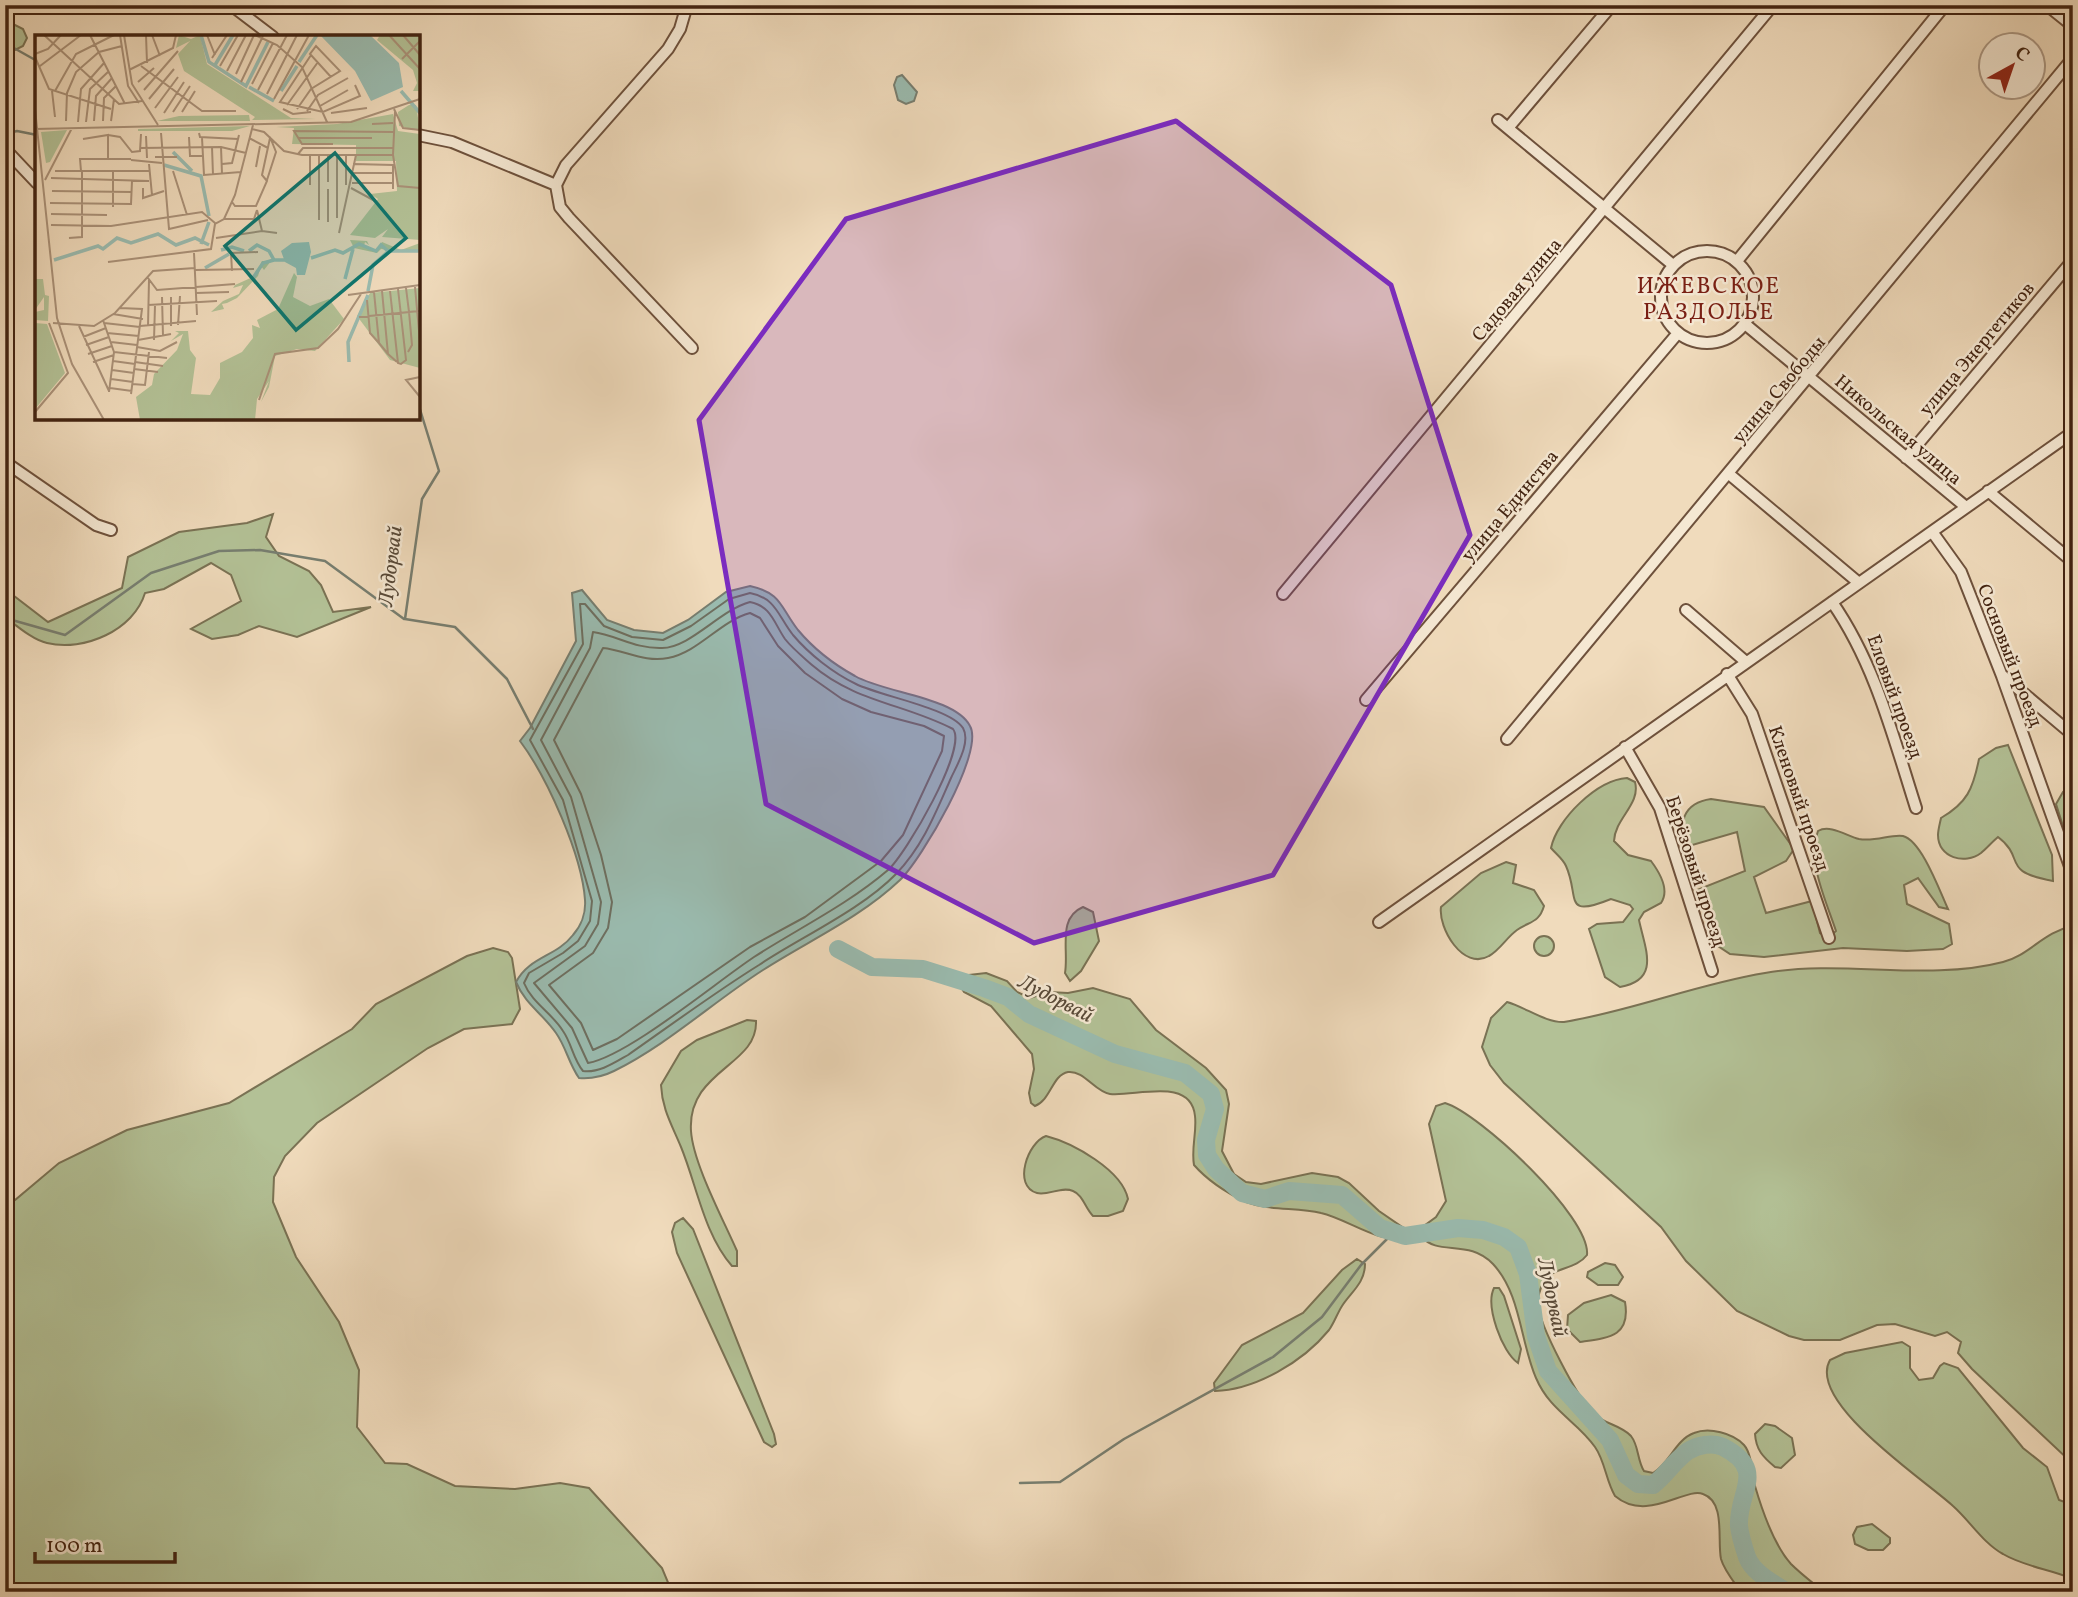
<svg xmlns="http://www.w3.org/2000/svg" width="2078" height="1597" font-family="Vollkorn,serif">
  <rect width="100%" height="100%" fill="#f0dbbc"/>
  <filter id="stains"><feTurbulence type="fractalNoise" baseFrequency=".00286" numOctaves="4"/><feColorMatrix values="0 0 0 0 .2 0 0 0 0 .09 0 0 0 0 .02 0 0 0 .5 -.17"/></filter>
  <radialGradient id="worn" r=".72"><stop offset=".6" stop-color="#630" stop-opacity="0"/><stop offset="1" stop-color="#630" stop-opacity=".3"/></radialGradient>
  <path fill="#b3c196" stroke="#7a7254" stroke-width="2" d="M 5,20 L 23,29 L 27,38 L 23,46 L 5,55 Z
    M 273,514 L 266,537 L 279,556 L 309,571 L 321,585 L 333,612 L 371,607 L 297,637 L 259,626 L 238,635 L 212,639 L 191,629 L 241,601 L 231,575 L 211,563 L 164,589 L 145,593 C 134,630 84,652 47,643 C 33,640 17,626 5,617 L 5,589 L 48,622 L 122,588 L 128,557 L 179,532 L 247,523 Z
    M 2008,745 L 2052,855 L 2053,881 C 1999,871 2027,859 1998,837 C 1992,842 1987,848 1981,853 C 1965,865 1938,858 1938,835 C 1938,830 1940,823 1941,818 C 1967,803 1973,789 1979,759 L 1996,748 Z
    M 1627,778 L 1635,782 C 1641,804 1615,818 1614,841 L 1628,855 L 1651,861 C 1660,873 1670,890 1661,903 L 1644,912 L 1639,920 C 1645,949 1661,980 1620,987 L 1605,977 L 1589,929 L 1597,924 L 1623,922 L 1633,909 L 1630,905 L 1611,899 C 1562,919 1580,897 1566,866 C 1563,859 1556,854 1551,848 C 1557,819 1597,780 1627,778 Z
    M 2073,784 L 2073,858 L 2056,804 L 2063,792 Z
    M 1711,799 L 1764,807 L 1794,849 L 1786,861 L 1754,877 L 1766,913 L 1812,901 L 1820,933 L 1828,938 L 1836,931 C 1826,900 1807,863 1818,831 C 1830,824 1847,836 1859,839 C 1875,842 1891,834 1903,836 C 1922,841 1940,892 1948,909 L 1939,907 L 1918,878 L 1904,885 L 1907,904 L 1949,924 L 1952,944 L 1943,949 L 1907,951 L 1843,948 L 1764,957 L 1730,954 L 1718,946 L 1697,890 L 1745,871 L 1737,832 L 1682,848 C 1680,823 1682,803 1711,799 Z
    M 1506,862 L 1516,865 L 1513,883 L 1534,890 L 1544,906 C 1539,923 1530,921 1517,930 C 1507,937 1500,950 1489,956 C 1463,971 1438,928 1441,907 L 1481,873 Z
    M 1083,907 L 1093,912 L 1099,941 L 1081,971 L 1070,981 L 1065,973 C 1069,950 1057,918 1083,907 Z
    M 2073,926 L 2073,1464 L 1972,1369 L 1958,1353 L 1961,1342 L 1947,1332 L 1935,1336 L 1895,1324 L 1877,1325 L 1840,1340 L 1804,1340 L 1789,1336 L 1737,1311 L 1686,1261 L 1661,1227 L 1504,1083 L 1490,1065 L 1482,1047 L 1491,1018 L 1507,1002 C 1525,1007 1546,1023 1564,1022 C 1632,1011 1697,984 1765,973 C 1844,959 1926,982 2003,962 C 2030,955 2043,932 2073,926 Z
    M1534 946a10 10 0 1 1 20 0a10 10 0 1 1-20 0Z
    M 493,948 L 508,952 L 512,958 L 520,1009 L 512,1024 L 464,1029 L 428,1048 L 317,1123 L 285,1156 L 274,1177 L 273,1202 L 296,1257 L 339,1322 L 359,1370 L 357,1427 L 385,1463 L 407,1464 L 455,1486 L 515,1489 L 560,1483 L 589,1488 L 662,1568 L 672,1592 L 5,1592 L 5,1203 L 15,1200 L 59,1163 L 127,1130 L 229,1103 L 352,1029 L 376,1004 L 467,956 Z
    M 986,973 L 1007,981 L 1017,992 L 1030,998 L 1049,992 L 1068,993 L 1093,988 L 1130,999 L 1156,1030 L 1206,1068 L 1226,1090 L 1229,1104 L 1222,1151 L 1234,1174 L 1246,1182 L 1261,1184 L 1312,1173 L 1338,1177 L 1349,1183 L 1379,1211 L 1405,1229 L 1408,1238 C 1380,1245 1348,1219 1321,1213 C 1297,1207 1270,1211 1246,1202 C 1227,1193 1208,1181 1194,1165 C 1191,1148 1197,1132 1195,1116 C 1191,1076 1135,1097 1110,1094 C 1095,1092 1084,1070 1068,1072 C 1052,1075 1051,1100 1035,1106 L 1031,1103 L 1029,1093 L 1034,1069 L 1032,1054 L 991,1006 L 964,992 L 959,984 L 969,975 Z
    M 747,1020 L 756,1021 C 758,1066 687,1070 691,1131 C 693,1163 723,1219 737,1251 L 737,1266 L 732,1266 C 704,1234 697,1186 681,1147 C 672,1125 662,1109 661,1085 L 681,1051 L 697,1040 Z
    M 1445,1103 C 1479,1113 1591,1217 1587,1255 C 1575,1271 1552,1266 1543,1283 C 1540,1289 1538,1297 1538,1304 C 1539,1325 1578,1399 1594,1414 C 1604,1424 1621,1425 1631,1436 C 1639,1446 1637,1460 1644,1471 L 1653,1473 C 1670,1463 1675,1440 1694,1433 C 1709,1427 1733,1433 1744,1445 C 1752,1454 1752,1474 1755,1486 C 1762,1510 1774,1545 1791,1564 C 1801,1574 1813,1583 1824,1592 L 1741,1592 C 1734,1582 1724,1570 1721,1559 C 1717,1540 1726,1502 1703,1494 C 1685,1487 1647,1523 1615,1496 C 1606,1481 1605,1461 1595,1447 C 1577,1421 1550,1411 1536,1378 C 1520,1341 1521,1294 1493,1264 C 1468,1238 1438,1257 1421,1236 L 1421,1228 L 1436,1217 L 1446,1201 L 1429,1124 L 1436,1106 Z
    M 1046,1136 C 1073,1143 1122,1170 1128,1199 L 1123,1211 L 1108,1216 L 1093,1216 C 1085,1208 1083,1195 1073,1191 C 1061,1186 1048,1196 1037,1193 C 1012,1186 1028,1142 1046,1136 Z
    M 683,1218 L 693,1229 L 774,1434 L 776,1444 L 772,1447 L 764,1442 L 677,1253 L 672,1232 L 675,1223 Z
    M 1357,1259 L 1365,1264 C 1365,1283 1351,1292 1342,1306 C 1337,1314 1334,1323 1329,1330 C 1303,1362 1255,1390 1215,1391 L 1214,1383 L 1242,1345 L 1303,1313 L 1342,1270 Z
    M 1605,1263 L 1615,1265 L 1623,1277 L 1618,1285 L 1598,1285 L 1587,1277 L 1588,1272 Z
    M 1494,1288 L 1499,1288 L 1504,1296 L 1521,1349 L 1518,1363 C 1502,1352 1485,1306 1494,1288 Z
    M 1611,1295 L 1625,1302 C 1631,1337 1608,1338 1580,1342 L 1567,1329 L 1568,1315 L 1584,1303 Z
    M 1902,1342 L 1910,1347 L 1910,1368 L 1919,1380 L 1933,1378 L 1940,1366 L 1944,1363 L 1958,1368 L 2023,1448 L 2047,1467 L 2059,1500 L 2073,1505 L 2073,1579 C 2050,1569 2025,1567 2003,1554 C 1983,1543 1970,1521 1953,1506 C 1925,1480 1806,1402 1830,1360 L 1845,1353 Z
    M 1765,1424 L 1775,1426 L 1792,1438 L 1795,1455 L 1781,1468 L 1775,1467 C 1763,1457 1756,1450 1755,1434 Z
    M 1872,1524 L 1890,1538 L 1890,1543 L 1883,1550 L 1868,1550 L 1855,1544 L 1853,1535 L 1857,1527 Z"/>
  <path fill="#9abbaf" stroke="#777e70" stroke-width="2" d="M 902,75 L 917,92 L 914,101 L 906,104 L 898,100 L 894,85 L 897,77 Z
    M 750,586 C 782,593 780,607 798,630 C 813,648 835,665 855,676 C 884,693 955,697 970,726 C 985,752 921,860 900,880 C 860,918 808,941 763,970 C 713,1002 667,1045 614,1071 C 602,1077 592,1079 579,1078 C 569,1064 566,1047 556,1033 C 543,1014 525,1004 516,982 C 530,956 556,957 573,935 C 581,926 586,913 585,900 C 582,855 547,777 520,741 L 530,728 L 576,641 L 572,593 L 582,590 L 607,620 L 634,630 L 663,633 L 688,620 L 726,592 Z"/>
  <g fill="none" stroke-linecap="round" stroke-linejoin="round">
    <path stroke="#6e6f60" stroke-width="2" d="M 750,593 C 776,598 778,616 793,635 C 809,654 833,673 856,684 C 880,696 950,708 963,728 C 971,742 957,765 951,778 C 936,812 923,846 896,874 C 861,910 801,937 759,965 C 714,993 671,1025 628,1055 C 614,1063 599,1073 583,1071 C 573,1059 572,1044 563,1031 C 552,1013 532,1003 524,983 L 529,973 L 563,953 L 578,941 L 590,921 L 592,901 L 563,800 L 530,740 L 583,644 L 580,604 L 585,604 L 604,626 L 632,637 L 663,640 L 691,626 L 729,599 Z
      M 750,602 C 771,606 774,623 785,639 C 792,648 803,657 812,665 C 855,702 905,704 953,729 C 968,748 906,854 888,870 C 847,905 799,928 754,957 C 715,983 628,1056 588,1063 L 572,1028 L 534,983 L 585,946 L 598,924 L 601,902 L 571,797 L 541,740 L 590,648 L 593,632 C 616,635 635,649 662,648 C 690,648 720,610 750,602 Z
      M 750,613 L 760,618 L 778,646 L 805,673 L 842,699 L 871,712 L 924,726 L 944,736 L 942,751 L 903,835 L 881,861 L 805,917 L 750,947 L 617,1039 L 593,1050 L 581,1023 L 549,985 L 593,953 L 608,928 L 612,902 L 601,855 L 581,794 L 554,740 L 603,648 C 624,650 645,663 668,658 C 699,652 720,621 750,613 Z"/>
    <path stroke="#777e70" stroke-width="2.5" d="M 5,43 L 37,61
      M 5,134 L 17,131 L 37,135
      M 418,403 L 439,471 L 422,499 L 405,619 L 455,627 L 507,679 L 533,729
      M 12,620 L 65,635 L 151,573 L 219,551 L 260,550 L 325,561 L 404,619
      M 1020,1483 L 1060,1482 L 1124,1439 L 1273,1357 L 1322,1317 L 1361,1265 L 1394,1232
      M 1772,1592 L 1783,1589"/>
    <path stroke="#9abbaf" stroke-width="18" d="M 838,949 L 872,967 L 923,969 L 984,988 L 1008,997 L 1029,1014 L 1115,1054 L 1185,1073 L 1211,1094 L 1215,1109 L 1206,1140 L 1207,1155 L 1216,1169 L 1242,1193 L 1265,1199 L 1289,1191 L 1342,1195 L 1380,1228 L 1405,1236 L 1458,1228 L 1483,1230 L 1504,1237 L 1518,1247 L 1528,1274 L 1536,1336 L 1548,1371 L 1610,1440 L 1626,1475 L 1638,1484 L 1653,1485 C 1666,1475 1674,1461 1688,1451 C 1698,1445 1712,1442 1723,1447 C 1768,1470 1737,1492 1739,1526 C 1740,1535 1744,1548 1747,1557 C 1753,1573 1773,1583 1787,1592"/>
    <defs>
      <path id="minor" d="M 231,5 L 273,37
        M 2047,5 L 2073,26
        M 1498,120 L 1673,265
        M 1508,128 L 1612,5
        M 418,135 L 452,142 L 556,185 L 560,207 L 569,218 L 692,348
        M 5,149 L 37,183
        M 556,185 L 566,165 L 668,49 L 680,29 L 687,5
        M1661 297a46 46 0 1 1 92 0a46 46 0 1 1-92 0Z
        M 1737,261 L 1945,5
        M 1745,324 L 1966,507
        M 2071,371 L 2073,372
        M 1906,458 L 2073,260
        M 5,462 L 96,525 L 111,530
        M 1729,474 L 1859,583
        M 1988,491 L 2073,562
        M 1933,533 L 1961,572 L 2002,676 L 2073,875
        M 1283,594 L 1773,5
        M 1832,602 C 1875,664 1893,736 1916,808
        M 1686,610 L 1746,662
        M 1727,674 L 1752,714 L 1829,938
        M 2003,676 L 2073,735
        M 1366,700 L 1678,333
        M 1507,739 L 2073,58
        M 1625,747 L 1660,808 L 1712,971
        M 1379,922 L 2073,432"/>
    </defs>
    <use href="#minor" stroke="#6e513c" stroke-width="14"/>
    <use href="#minor" stroke="#f5e8d3" stroke-width="10"/>
  </g>
  <path fill="#7b2cbf" fill-opacity="0.2" stroke="#7b2cbf" stroke-width="5" stroke-linejoin="round" d="M 1176,121 L 1391,285 L 1470,535 L 1273,875 L 1034,943 L 766,804 L 699,420 L 846,219 Z"/>
  <g text-anchor="middle" stroke-width="5" stroke-linejoin="round" paint-order="stroke">
    <g font-size="19" fill="#422311" stroke="#f5e8d3">
      <text transform="translate(1516 289) rotate(-50)" y="7">Садовая улица</text>
      <text transform="translate(1976 348) rotate(-50)" y="7">улица Энергетиков</text>
      <text transform="translate(1778 389) rotate(-50)" y="7">улица Свободы</text>
      <text transform="translate(1899 429) rotate(40)" y="7">Никольская улица</text>
      <text transform="translate(1509 505) rotate(-50)" y="7">улица Единства</text>
      <text transform="translate(2011 655) rotate(69)" y="7">Сосновый проезд</text>
      <text transform="translate(1896 696) rotate(70)" y="7">Еловый проезд</text>
      <text transform="translate(1800 798) rotate(71)" y="7">Кленовый проезд</text>
      <text transform="translate(1697 871) rotate(72)" y="7">Берёзовый проезд</text>
    </g>
    <g font-size="21" font-style="italic" fill="#584938" stroke="#f5e8d3">
      <text transform="translate(390 566) rotate(-83)" y="7">Лудорвай</text>
      <text transform="translate(1056 998) rotate(27)" y="7">Лудорвай</text>
      <text transform="translate(1553 1297) rotate(78)" y="7">Лудорвай</text>
    </g>
    <g font-size="23" letter-spacing="2" fill="#7a1f14" stroke="#f5e8d3">
      <text x="1709" y="293">ИЖЕВСКОЕ<tspan x="1709" dy="26">РАЗДОЛЬЕ</tspan></text>
    </g>
  </g>
  <g transform="translate(35 35)">
    <rect width="385" height="385" fill="#f0dbbc"/>
    <path d="M 144,0 L 156,4 L 165,0 L 172,29 L 256,83 L 281,84 L 217,85 L 220,82 L 149,36 L 143,19 L 155,6 L 141,13 ZM 345,0 L 385,0 L 385,56 L 378,56 L 382,48 L 378,35 L 342,5 ZM 374,70 L 381,70 L 385,96 L 364,91 L 363,77 ZM 358,79 L 363,96 L 385,99 L 385,205 L 347,202 L 353,194 L 340,203 L 315,200 L 343,164 L 335,159 L 362,156 L 361,126 L 321,126 L 321,110 L 257,109 L 259,93 L 241,92 L 302,89 ZM 214,80 L 215,86 L 122,86 L 144,81 ZM 215,91 L 197,96 L 103,96 L 103,94 ZM 32,95 L 15,127 L 11,128 L 6,97 ZM 315,205 L 332,206 L 334,210 L 330,207 L 329,211 L 342,215 L 347,207 L 366,215 L 385,208 L 385,217 L 346,214 L 342,218 L 319,213 ZM 227,226 L 236,226 L 229,235 L 226,231 L 223,241 L 202,263 L 192,268 L 187,269 L 189,274 L 176,277 L 188,266 L 204,259 L 208,250 L 198,253 L 200,250 L 220,241 ZM 259,238 L 262,242 L 258,262 L 275,271 L 294,264 L 309,284 L 280,316 L 262,314 L 240,321 L 234,352 L 226,367 L 234,346 L 222,364 L 220,385 L 105,385 L 101,362 L 117,350 L 119,339 L 142,315 L 148,299 L 136,306 L 144,298 L 140,296 L 153,296 L 155,315 L 161,323 L 156,359 L 175,360 L 185,343 L 185,328 L 207,317 L 218,303 L 217,290 L 225,293 L 222,285 L 243,274 ZM 0,244 L 8,244 L 10,260 L 14,261 L 13,286 L 0,285 L 0,277 L 9,275 L 9,262 L 0,275 ZM 385,253 L 385,333 L 355,325 L 322,281 L 335,258 ZM 0,288 L 12,289 L 30,338 L 0,374 Z" fill="#b3c196"/>
    <path d="M 285,0 L 335,0 L 364,28 L 368,52 L 336,66 L 320,36 ZM 274,207 L 276,217 L 270,240 L 262,240 L 261,233 L 250,227 L 246,216 L 257,208 Z" fill="#9abbaf"/>
    <path fill="none" stroke="#9abbaf" stroke-width="3.5" d="M 166,0 L 174,27 L 211,51 L 233,7M 264,27 L 282,0M 180,30 L 198,0M 214,52 L 239,66M 246,56 L 262,31M 366,56 L 385,78M 138,117 L 157,136M 129,130 L 166,141 L 174,181M 166,209 L 174,187M 186,215 L 197,212 L 209,216M 214,216 L 222,210 L 234,216 L 239,225 L 250,225M 276,223 L 300,215 L 308,218 L 324,209 L 341,216 L 346,210 L 353,216 L 385,216M 19,225 L 63,211 L 68,214 L 82,203 L 96,208 L 123,199 L 141,210 L 160,203 L 174,210M 170,233 L 194,219M 218,243 L 228,228 L 239,225M 310,244 L 318,214M 333,256 L 338,230 L 355,215M 314,327 L 313,307 L 333,260"/>
    <path fill="none" stroke="#aa9178" stroke-width="2" d="M 9,0 L 84,69 L 107,66M 55,0 L 90,69M 85,0 L 93,51 L 104,68M 89,0 L 97,49 L 123,90M 111,0 L 112,28M 117,0 L 125,21M 172,0 L 180,20M 220,0 L 242,10 L 267,32 L 292,87M 354,0 L 385,34M 368,0 L 385,20M 0,19 L 13,14 L 26,0M 276,20 L 245,67 L 288,77 L 325,61 L 320,50M 0,22 L 14,54 L 76,74M 177,23 L 192,0M 367,24 L 385,6M 5,31 L 46,0M 106,31 L 167,76 L 201,76M 185,31 L 203,0M 94,35 L 138,13 L 141,0M 192,36 L 211,0M 201,39 L 219,0M 103,47 L 119,33M 206,47 L 228,1M 217,49 L 238,8M 109,55 L 143,16M 223,55 L 252,0M 17,56 L 20,82M 20,56 L 41,19 L 79,0M 232,59 L 262,0M 114,64 L 139,34M 239,64 L 274,0M 252,70 L 283,27M 285,71 L 313,55M 120,73 L 143,42M 0,74 L 22,283 L 37,329 L 69,385M 248,74 L 258,79 L 276,77M 262,74 L 276,54 L 305,36 L 281,11 L 275,19 L 296,42M 359,74 L 368,93 L 385,95M 272,76 L 283,60 L 313,43M 138,77 L 155,51M 147,77 L 160,56M 360,77 L 358,120 L 363,151 L 385,153M 129,78 L 149,47M 296,78 L 332,73M 31,86 L 32,58 L 41,37 L 64,17 L 87,11M 59,86 L 61,61 L 77,43M 68,86 L 69,63 L 81,51M 76,86 L 79,64M 43,87 L 46,54 L 69,28M 51,87 L 55,54 L 74,36M 337,89 L 358,88M 0,94 L 316,87 L 385,64M 217,94 L 229,97 L 249,116 L 267,120 L 358,120M 126,98 L 134,194 L 173,185M 164,98 L 165,102 L 203,104M 73,100 L 85,102 L 97,117 L 105,116 L 106,99M 111,101 L 112,123M 154,102 L 155,121 L 167,121M 167,103 L 169,140 L 206,137M 214,103 L 233,113M 264,103 L 337,103M 48,104 L 73,100 L 73,124M 298,109 L 267,109 L 259,96 L 359,97M 177,112 L 178,140M 186,112 L 187,139M 105,113 L 186,112 L 211,118M 263,119 L 268,113 L 358,113M 284,120 L 284,185M 293,120 L 293,147M 302,120 L 302,183M 311,120 L 311,150M 120,122 L 142,122M 96,125 L 127,128M 114,129 L 117,160M 187,129 L 197,128 L 204,100M 318,129 L 358,130 L 358,154M 221,132 L 225,111M 20,136 L 114,136M 46,136 L 45,124 L 96,124M 138,136 L 152,180M 316,138 L 358,138M 16,143 L 114,146M 10,145 L 37,93M 232,145 L 241,117 L 235,102M 317,148 L 358,148M 275,150 L 275,120M 108,153 L 108,163 L 129,156M 316,153 L 340,166M 17,156 L 97,157M 197,167 L 200,171 L 221,171 L 232,146 L 227,140 L 235,103M 15,168 L 96,169 L 97,146M 78,172 L 78,136M 222,175 L 227,196M 16,179 L 72,180M 189,184 L 219,184 L 222,175M 293,187 L 293,154M 16,190 L 76,191 L 167,177 L 180,188M 304,198 L 321,120M 34,203 L 47,202 L 47,136M 181,203 L 227,196 L 242,198M 159,218 L 162,280M 73,227 L 176,214 L 180,189 L 189,184 L 200,160 L 218,90M 160,235 L 219,234M 197,236 L 196,218 L 223,217M 113,243 L 122,255 L 200,249M 380,252 L 385,307M 347,256 L 353,319 L 362,327M 355,256 L 363,328 L 366,329 L 371,325 L 363,254M 339,257 L 344,308 L 353,319M 161,258 L 194,257M 313,260 L 385,250M 127,262 L 128,301M 136,262 L 136,291M 332,265 L 335,298 L 344,308M 113,270 L 182,266M 85,273 L 107,274 L 96,359M 78,279 L 108,284M 324,282 L 374,277 L 371,253M 68,285 L 79,317 L 74,357M 18,288 L 59,291 L 80,278 L 118,236 L 160,233M 69,288 L 105,292M 143,290 L 145,261M 44,291 L 74,356M 105,291 L 161,286M 113,291 L 114,245M 72,298 L 104,301M 48,302 L 71,293M 103,305 L 136,299M 119,305 L 120,270M 76,307 L 102,310M 51,310 L 74,302M 102,312 L 125,316 L 142,307M 79,317 L 132,323M 373,317 L 377,310 L 374,277 L 384,276M 53,319 L 77,311M 78,326 L 100,329M 58,327 L 79,320M 100,327 L 128,331M 99,334 L 123,337M 77,335 L 99,338M 385,342 L 371,345 L 385,362M 76,344 L 98,347M 97,349 L 110,350 L 114,317M 75,353 L 97,356M 224,365 L 240,319 L 283,313 L 303,294 L 326,259M 0,377 L 33,338 L 14,288"/>
    <path fill="#0f766e" fill-opacity="0.15" stroke="#0f766e" stroke-width="3.5" d="M 300,118 L 371,203 L 261,295 L 190,211 Z"/>
    <rect width="385" height="385" fill="none" stroke="#422311" stroke-width="3.5"/>
  </g>
  <rect width="2078" height="1597" fill="none" stroke="#f0dbbc" stroke-width="28"/>
  <rect x="7" y="7" width="2064" height="1583" fill="none" stroke="#422311" stroke-width="3.5"/>
  <rect x="14" y="14" width="2050" height="1569" fill="none" stroke="#422311" stroke-width="2"/>
  <g transform="translate(2012 66) rotate(40)"><circle r="33" fill="#f5e8d3" stroke="#ad9985" stroke-width="2"/>
  <path d="M0-5L12 26L0 18L-12 26Z" fill="#8f2418"/>
  <text y="-10" font-size="19" font-weight="bold" text-anchor="middle" fill="#422311">С</text>
  </g>
  <path d="M35 1552v10h140v-10" fill="none" stroke="#422311" stroke-width="3.5"/>
  <text x="46" y="1552" font-size="21" fill="#422311" stroke="#f5e8d3" stroke-width="5" paint-order="stroke">100 m</text>
  <rect width="100%" height="100%" filter="url(#stains)"/>
  <rect width="100%" height="100%" fill="url(#worn)"/>
</svg>
